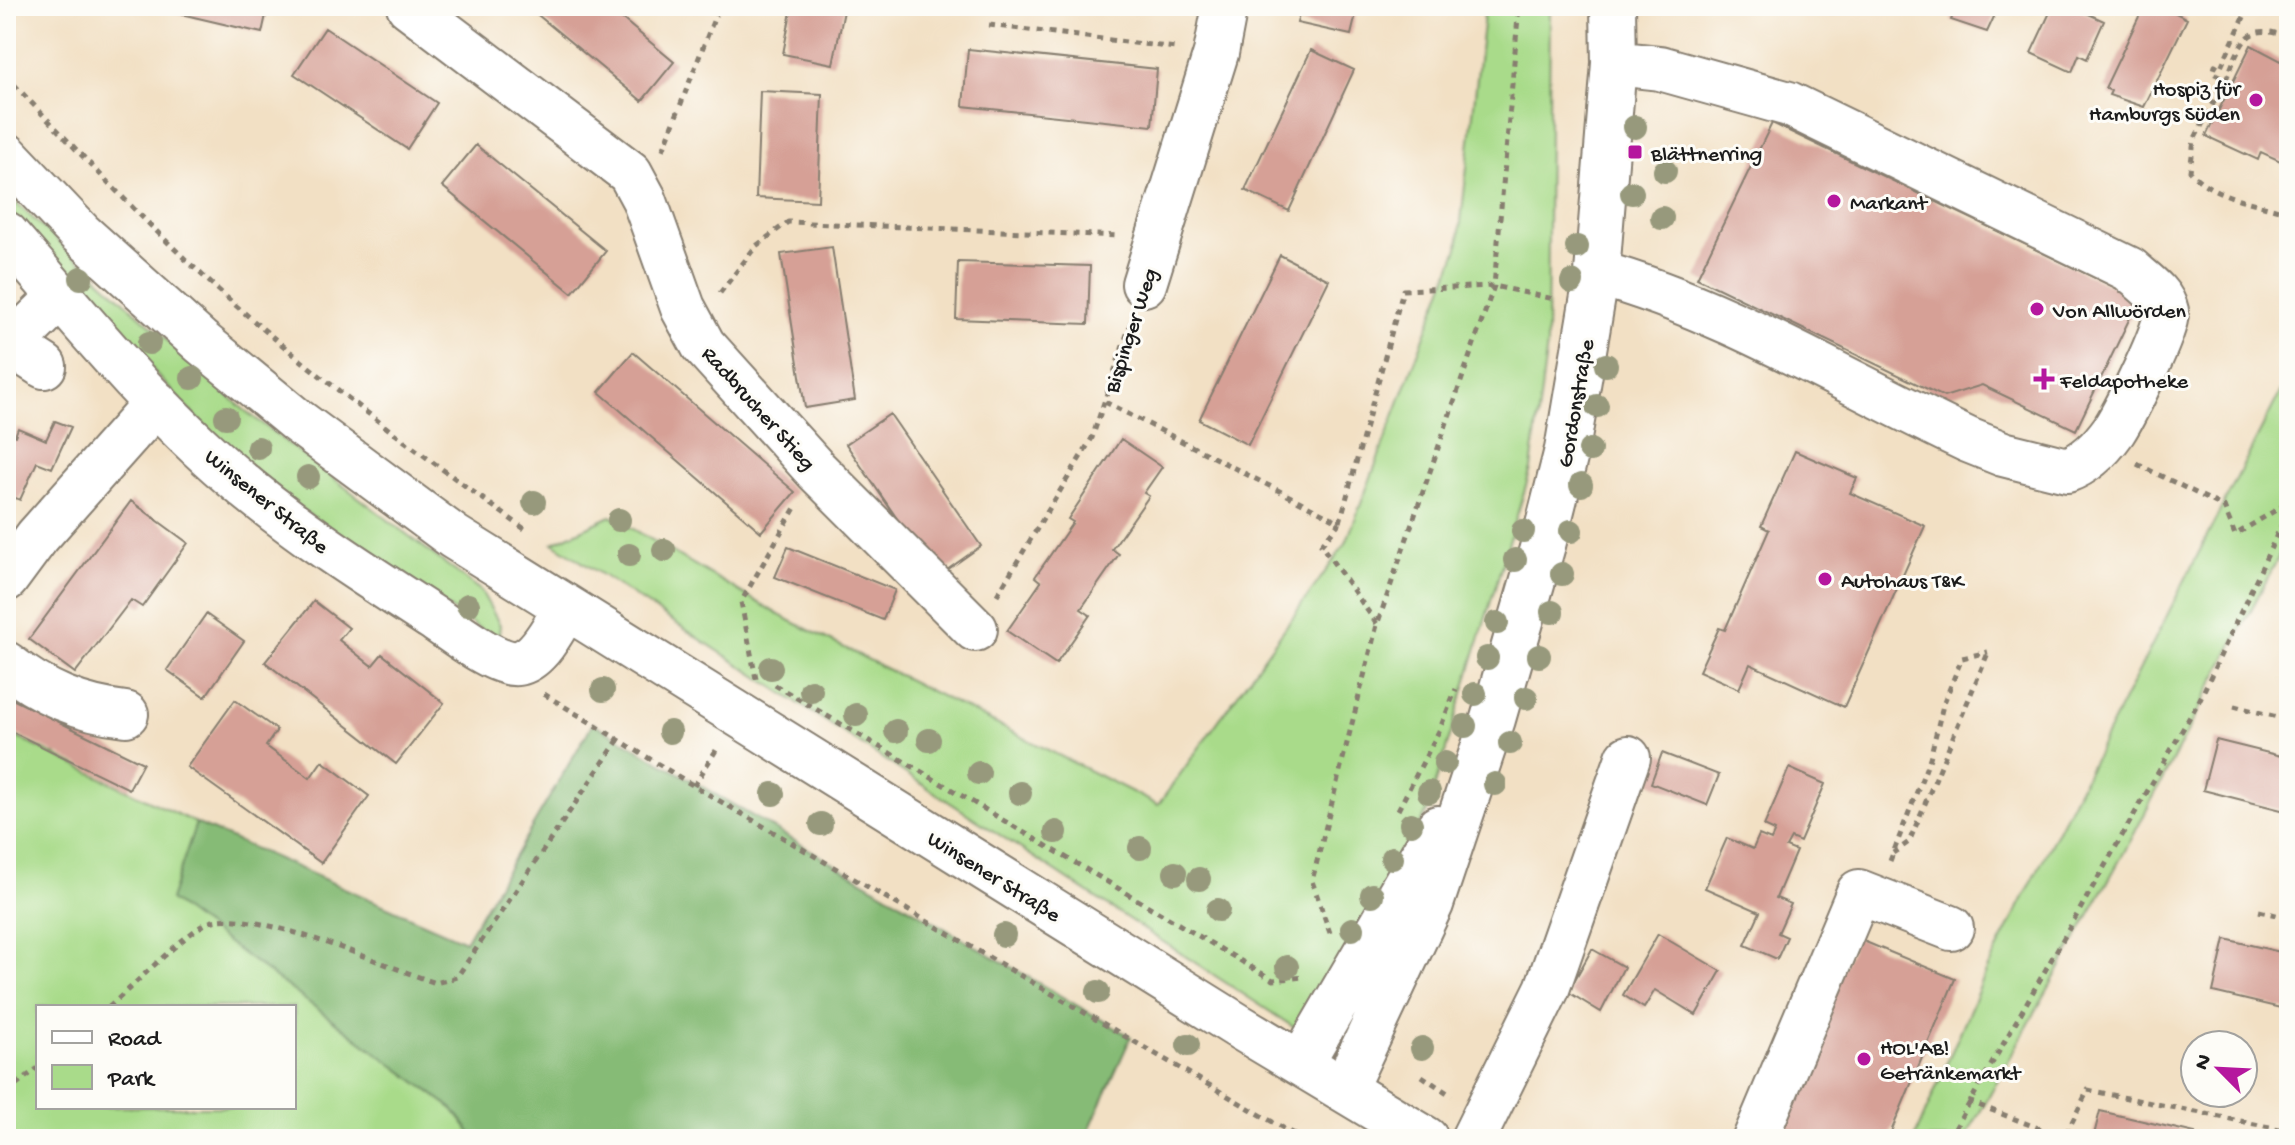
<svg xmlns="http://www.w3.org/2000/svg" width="2295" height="1145" font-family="'Gochi Hand',sans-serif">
  <rect width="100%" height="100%" fill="#fdfcf7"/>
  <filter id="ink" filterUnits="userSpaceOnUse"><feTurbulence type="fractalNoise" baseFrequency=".0125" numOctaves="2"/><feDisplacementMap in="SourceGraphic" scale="16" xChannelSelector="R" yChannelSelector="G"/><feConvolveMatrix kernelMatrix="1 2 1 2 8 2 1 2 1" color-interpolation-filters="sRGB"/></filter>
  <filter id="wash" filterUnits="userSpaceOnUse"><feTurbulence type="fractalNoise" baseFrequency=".006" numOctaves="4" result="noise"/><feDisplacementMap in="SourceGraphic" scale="32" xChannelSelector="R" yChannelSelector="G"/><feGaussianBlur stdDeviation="1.8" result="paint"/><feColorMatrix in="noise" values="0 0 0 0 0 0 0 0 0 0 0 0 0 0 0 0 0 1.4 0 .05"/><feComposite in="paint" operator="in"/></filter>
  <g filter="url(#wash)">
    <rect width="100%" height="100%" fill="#f2e0c4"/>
    <path fill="#a9db8a" stroke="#627c53" stroke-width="2" fill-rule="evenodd" d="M 1485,6 L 1550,6 L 1547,345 L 1531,469 L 1427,812 L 1298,1030 L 553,543 L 611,516 L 783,617 L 1158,805 L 1346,543 L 1458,248 Z
      M 6,194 L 243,409 L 481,591 L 500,625 L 498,641 L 271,489 L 188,409 L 6,208 Z
      M 2289,375 L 2289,537 L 2132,838 L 1965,1139 L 1914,1139 L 1987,970 Z
      M 6,732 L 196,823 L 171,900 L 453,1109 L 476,1139 L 6,1139 ZM 38,1007 L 294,1007 L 294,1107 L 38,1107 Z"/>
    <path fill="#86bb76" stroke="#516c49" stroke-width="2" d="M 593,723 L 1131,1037 L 1085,1139 L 476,1139 L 453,1109 L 170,900 L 196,823 L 465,941 Z"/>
    <g id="blocks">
      <path fill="#d6a096" d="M 147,6 L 268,6 L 262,33 Z
        M 527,6 L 607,6 L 674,62 L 642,101 Z
        M 792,6 L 845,6 L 833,64 L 783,54 Z
        M 1301,6 L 1358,6 L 1351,35 L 1297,23 Z
        M 1950,6 L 1999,6 L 1987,32 L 1951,20 L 1953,15 L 1947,13 Z
        M 2053,6 L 2071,6 L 2104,21 L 2087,59 L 2079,55 L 2072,72 L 2031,53 Z
        M 2144,6 L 2172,6 L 2176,8 L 2174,12 L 2187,19 L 2144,107 L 2109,95 L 2111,91 L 2105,88 Z
        M 325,28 L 437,103 L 407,149 L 294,74 Z
        M 2251,45 L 2289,65 L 2289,165 L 2261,152 L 2258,160 L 2206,136 Z
        M 968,49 L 1157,69 L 1152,126 L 963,106 Z
        M 1311,50 L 1354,70 L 1289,211 L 1245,190 Z
        M 760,91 L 822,94 L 818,201 L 756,198 Z
        M 1772,123 L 2139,299 L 2076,430 L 1982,385 L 1944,397 L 1697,278 Z
        M 476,145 L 606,251 L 572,293 L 442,186 Z
        M 832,247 L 855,400 L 805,408 L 781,254 Z
        M 1280,255 L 1329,280 L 1248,445 L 1199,420 Z
        M 958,262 L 1090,266 L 1088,324 L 956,319 Z
        M 633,352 L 795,492 L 761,532 L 599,392 Z
        M 890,414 L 981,546 L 937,577 L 846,444 Z
        M 55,421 L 71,427 L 52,468 L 37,462 L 20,500 L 6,494 L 6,432 L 15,436 L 18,428 L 46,440 Z
        M 1121,439 L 1162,467 L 1144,493 L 1149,496 L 1112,549 L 1119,554 L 1081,609 L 1090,615 L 1056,664 L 1007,631 L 1041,582 L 1035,577 L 1073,522 L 1068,519 Z
        M 1795,451 L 1857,478 L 1850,493 L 1925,526 L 1844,707 L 1750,664 L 1739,689 L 1699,671 L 1719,628 L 1725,630 L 1769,530 L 1761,526 Z
        M 131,501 L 188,543 L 142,607 L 131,600 L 75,673 L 29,639 Z
        M 788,547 L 895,590 L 883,620 L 775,577 Z
        M 314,601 L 349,628 L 339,640 L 372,666 L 382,654 L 444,703 L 396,764 L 265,662 Z
        M 206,614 L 244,641 L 205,697 L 167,670 Z
        M 6,696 L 143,763 L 129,789 L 6,729 Z
        M 235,700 L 277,730 L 266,746 L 310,778 L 322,761 L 369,796 L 321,863 L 187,767 Z
        M 2216,740 L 2289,758 L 2289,812 L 2203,790 Z
        M 1662,753 L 1719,775 L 1707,805 L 1651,783 Z
        M 1789,768 L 1825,784 L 1800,842 L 1791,838 L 1786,847 L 1796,851 L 1776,898 L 1791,904 L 1778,933 L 1787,937 L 1777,959 L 1745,945 L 1760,912 L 1705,888 L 1727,838 L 1753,849 L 1759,835 L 1771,840 L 1775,831 L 1764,826 Z
        M 1658,934 L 1721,971 L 1696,1015 L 1655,990 L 1644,1008 L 1623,995 Z
        M 1856,938 L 1955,979 L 1888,1139 L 1772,1139 Z
        M 2225,939 L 2289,954 L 2289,1010 L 2213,992 Z
        M 1592,949 L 1624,967 L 1601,1012 L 1568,992 Z
        M 2100,1111 L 2195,1133 L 2194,1139 L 2093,1139 Z"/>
    </g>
  </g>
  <g filter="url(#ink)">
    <use href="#blocks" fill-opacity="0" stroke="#877e70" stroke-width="2"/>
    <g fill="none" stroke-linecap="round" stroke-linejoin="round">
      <defs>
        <path id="minor" d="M 409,6 L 630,173 L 644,199 L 683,308 L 703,345 L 816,470 L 975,629
          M 6,234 C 78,316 147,403 230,474 C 294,529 363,573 433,618 C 451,630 498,667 518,663 C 540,659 554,626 565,610
          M 1597,273 C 1727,309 1846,383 1968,440 L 2003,454 L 2067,470 C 2087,463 2102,447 2114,430 C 2125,413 2169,326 2166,311 C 2162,293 2142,281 2129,269 L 1789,104 L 1660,68 L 1614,63
          M 1144,284 L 1216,53 L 1225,6
          M 44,366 L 19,350 L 20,336 L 61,296
          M 6,579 L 37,537 L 156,403
          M 6,664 C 42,693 80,709 126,714
          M 1301,1063 L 1438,828
          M 1344,1089 L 1431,904 L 1493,719 L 1543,545 L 1567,450 L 1597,273 L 1614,63 L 1613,6
          M 1473,1139 L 1547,989 L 1628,758
          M 1755,1139 L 1859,892 L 1951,928"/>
        <path id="major" d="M 6,155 L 80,233 L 201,342 L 296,420 L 454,537 L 1238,1026 L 1426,1139"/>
      </defs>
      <use href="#minor" stroke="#877e70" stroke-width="48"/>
      <use href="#major" stroke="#877e70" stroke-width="48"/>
      <path stroke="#877e70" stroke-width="5" stroke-dasharray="6 6" stroke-linecap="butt" d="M 2249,6 L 2220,69 L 2215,66 L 2213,73 L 2226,79 C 2242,44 2245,19 2289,38
        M 989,25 L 1175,48
        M 6,76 C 74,147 142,220 215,287 C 313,375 419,453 526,530
        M 2226,79 L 2194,140 L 2190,171 C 2210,197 2258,203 2289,213
        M 663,150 L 719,6
        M 720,293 L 756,246 L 788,222 L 1119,236
        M 1105,402 L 1340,522 L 1321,545 L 1377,624
        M 2137,464 L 2224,507 L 2235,535 L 2289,502
        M 1340,522 L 1403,290 L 1494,286 L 1554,299
        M 997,595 L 1092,438 L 1131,322
        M 756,679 L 741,602 L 796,506
        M 775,685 L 1273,980 L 1304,977
        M 544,694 L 694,786 L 1302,1139
        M 2234,706 L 2289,720
        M 694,786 L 718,747
        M 1398,810 L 1439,731 L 1456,689
        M 1893,853 L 1909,842 L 1988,653
        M 1890,861 L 1930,758 L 1943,705 L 1962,658 L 1988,652
        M 2259,911 L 2289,918
        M 1330,933 L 1312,881 L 1377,625 L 1494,286 L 1519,6
        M 109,1007 C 132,987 183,935 207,923 C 246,904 390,968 436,983 L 457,977 L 619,739
        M 1422,1076 L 1452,1096
        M 6,1092 L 38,1068
        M 1968,1101 L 2064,1138 L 2088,1090 L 2289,1131
        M 1949,1139 L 2200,699 L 2289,509"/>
      <use href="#minor" stroke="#fff" stroke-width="44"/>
      <use href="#major" stroke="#fff" stroke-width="44"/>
    </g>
    <g fill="#97997c">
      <circle cx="1635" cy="127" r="12"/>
      <circle cx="1665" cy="171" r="12"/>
      <circle cx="1632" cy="193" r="12"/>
      <circle cx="1662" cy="218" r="12"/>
      <circle cx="1577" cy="247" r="12"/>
      <circle cx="81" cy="278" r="12"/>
      <circle cx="1572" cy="282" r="12"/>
      <circle cx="149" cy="343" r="12"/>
      <circle cx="1606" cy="365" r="12"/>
      <circle cx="192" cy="378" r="12"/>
      <circle cx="1597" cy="406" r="12"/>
      <circle cx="226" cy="417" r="12"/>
      <circle cx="258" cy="448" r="12"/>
      <circle cx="1590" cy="450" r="12"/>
      <circle cx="308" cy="477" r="12"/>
      <circle cx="1581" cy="485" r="12"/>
      <circle cx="534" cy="502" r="12"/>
      <circle cx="619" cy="520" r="12"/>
      <circle cx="1523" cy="531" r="12"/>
      <circle cx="1571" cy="531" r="12"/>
      <circle cx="664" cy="550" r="12"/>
      <circle cx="629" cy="555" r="12"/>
      <circle cx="1515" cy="560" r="12"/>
      <circle cx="1562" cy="574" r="12"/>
      <circle cx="468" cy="605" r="12"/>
      <circle cx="1552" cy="612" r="12"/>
      <circle cx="1497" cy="623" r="12"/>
      <circle cx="1539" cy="656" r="12"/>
      <circle cx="1487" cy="658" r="12"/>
      <circle cx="771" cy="668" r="12"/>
      <circle cx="603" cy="690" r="12"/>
      <circle cx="811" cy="691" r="12"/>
      <circle cx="1475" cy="694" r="12"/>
      <circle cx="1526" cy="698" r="12"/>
      <circle cx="856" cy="715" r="12"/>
      <circle cx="1465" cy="726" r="12"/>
      <circle cx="896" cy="731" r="12"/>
      <circle cx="670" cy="732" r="12"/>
      <circle cx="929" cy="740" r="12"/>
      <circle cx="1510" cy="743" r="12"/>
      <circle cx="1445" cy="763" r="12"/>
      <circle cx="979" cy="773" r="12"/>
      <circle cx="1495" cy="784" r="12"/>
      <circle cx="1429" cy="792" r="12"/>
      <circle cx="1020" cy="793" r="12"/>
      <circle cx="773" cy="794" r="12"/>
      <circle cx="821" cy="824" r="12"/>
      <circle cx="1411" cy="824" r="12"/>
      <circle cx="1056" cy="832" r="12"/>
      <circle cx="1140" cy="848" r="12"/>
      <circle cx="1392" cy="858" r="12"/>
      <circle cx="1175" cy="873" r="12"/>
      <circle cx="1199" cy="879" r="12"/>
      <circle cx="1372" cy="895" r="12"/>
      <circle cx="1218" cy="910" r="12"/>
      <circle cx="1352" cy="929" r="12"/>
      <circle cx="1004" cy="935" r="12"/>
      <circle cx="1287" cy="967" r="12"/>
      <circle cx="1098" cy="992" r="12"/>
      <circle cx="1188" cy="1045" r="12"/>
      <circle cx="1422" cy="1048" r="12"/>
    </g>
  </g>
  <g fill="#b5179e" stroke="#fdfcf7" stroke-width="3">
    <circle cx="2256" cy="100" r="8"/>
    <rect x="1627" y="144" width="16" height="16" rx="4"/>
    <circle cx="1834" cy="201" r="8"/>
    <circle cx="2037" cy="309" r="8"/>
    <path d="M2040 367h8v8h8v8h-8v8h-8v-8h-8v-8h8z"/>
    <circle cx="1825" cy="579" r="8"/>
    <circle cx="1864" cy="1059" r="8"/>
  </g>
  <g text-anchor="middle" stroke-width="6" stroke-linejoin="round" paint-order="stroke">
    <g font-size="22" fill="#1c1c1c" stroke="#fdfcf7" text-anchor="start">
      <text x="2240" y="95" text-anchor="end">Hospiz für<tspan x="2240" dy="25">Hamburgs Süden</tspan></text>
      <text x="1651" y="160">Blättnerring</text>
      <text x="1850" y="209">Markant</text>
      <text x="2053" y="317">Von Allwörden</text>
      <text x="2060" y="387">Feldapotheke</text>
      <text x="1841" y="587">Autohaus T&amp;K</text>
      <text x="1880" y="1054">HOL'AB!<tspan x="1880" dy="25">Getränkemarkt</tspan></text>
    </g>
    <g font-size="22" fill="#1c1c1c" stroke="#fdfcf7">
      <text transform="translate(1129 330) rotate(-72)" y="8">Bispinger Weg</text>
      <text transform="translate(1574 403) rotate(-80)" y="8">Gordonstraße</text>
      <text transform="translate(760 407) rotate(48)" y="8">Radbrucher Stieg</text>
      <text transform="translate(268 500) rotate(39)" y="8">Winsener Straße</text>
      <text transform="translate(995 875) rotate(32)" y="8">Winsener Straße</text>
    </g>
  </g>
  <rect width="2295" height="1145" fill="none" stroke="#fdfcf7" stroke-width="32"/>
  <rect x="36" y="1005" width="260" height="104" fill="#fdfcf7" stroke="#a3a29f" stroke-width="2"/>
  <rect x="52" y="1031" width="40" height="12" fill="#ffffff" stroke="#a3a29f" stroke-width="2"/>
  <text x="108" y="1045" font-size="24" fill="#1c1c1c">Road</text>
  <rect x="52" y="1065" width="40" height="24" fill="#a9db8a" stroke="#a3a29f" stroke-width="2"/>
  <text x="108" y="1085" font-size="24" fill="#1c1c1c">Park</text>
  <g transform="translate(2219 1069) rotate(294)"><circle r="38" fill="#fdfcf7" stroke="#a3a29f" stroke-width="2"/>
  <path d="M0-6L14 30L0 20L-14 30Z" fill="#b5179e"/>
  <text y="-12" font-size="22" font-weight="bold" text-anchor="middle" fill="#1c1c1c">N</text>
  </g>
</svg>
